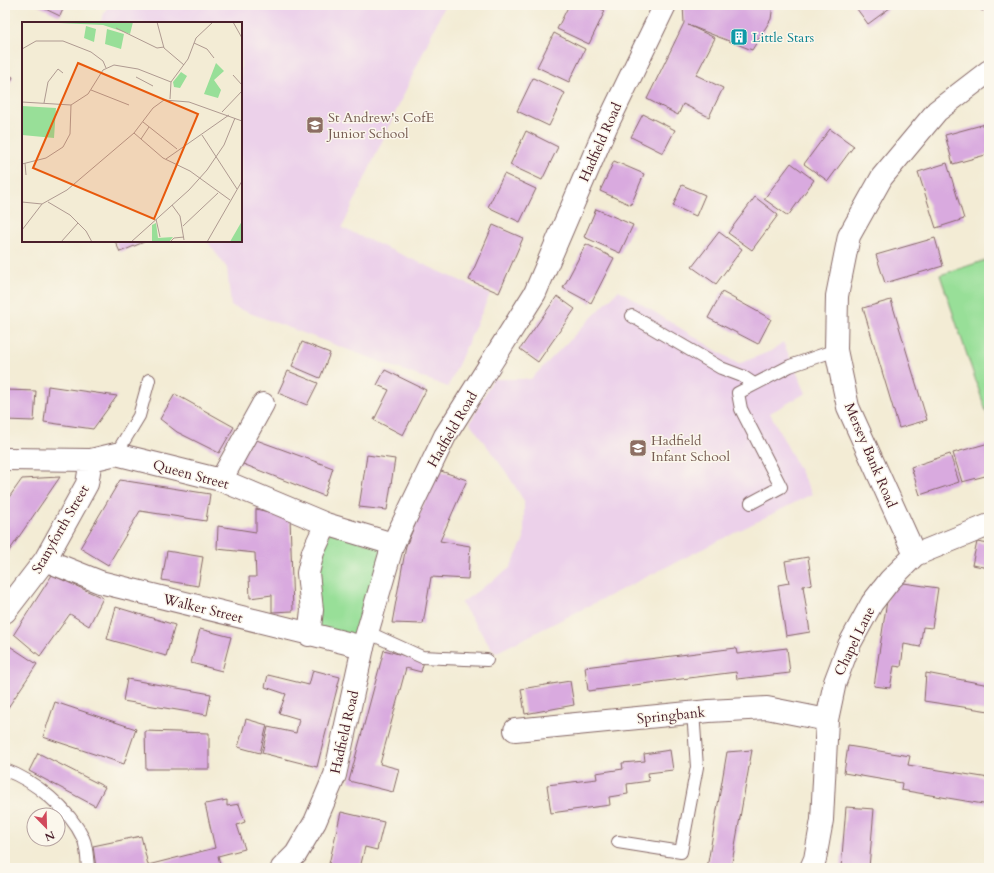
<svg xmlns="http://www.w3.org/2000/svg" width="994" height="873" font-family="Cardo,serif">
  <rect width="100%" height="100%" fill="#fbf7ec"/>
  <filter id="ink" filterUnits="userSpaceOnUse"><feTurbulence type="fractalNoise" baseFrequency=".025" numOctaves="2"/><feDisplacementMap in="SourceGraphic" scale="8" xChannelSelector="R" yChannelSelector="G"/><feConvolveMatrix kernelMatrix="1 2 1 2 8 2 1 2 1" color-interpolation-filters="sRGB"/></filter>
  <filter id="wash" filterUnits="userSpaceOnUse"><feTurbulence type="fractalNoise" baseFrequency=".012" numOctaves="4" result="noise"/><feDisplacementMap in="SourceGraphic" scale="16" xChannelSelector="R" yChannelSelector="G"/><feGaussianBlur stdDeviation="0.9" result="paint"/><feColorMatrix in="noise" values="0 0 0 0 0 0 0 0 0 0 0 0 0 0 0 0 0 1.4 0 .05"/><feComposite in="paint" operator="in"/></filter>
  <g filter="url(#wash)">
    <rect width="100%" height="100%" fill="#f3ecd5"/>
    <path fill="#ecd1ea" d="M 108,5 L 445,5 L 342,228 L 490,294 L 448,387 L 231,306 L 227,268 L 207,241 L 241,241 L 241,23 L 100,23 Z
      M 619,290 L 738,364 L 771,351 L 783,342 L 806,393 L 770,413 L 812,494 L 495,653 L 461,603 L 510,568 L 524,539 L 524,501 L 506,472 L 470,423 L 493,379 L 531,379 Z"/>
    <path fill="#98df98" stroke="#717f62" d="M 989,259 L 989,420 L 940,275 Z
      M 329,532 L 386,549 L 360,639 L 316,629 L 316,578 Z"/>
    <g id="blocks">
      <path fill="#d9aadf" d="M 37,5 L 65,5 L 60,16 Z
        M 569,5 L 594,5 L 605,11 L 589,44 L 557,29 Z
        M 683,5 L 773,5 L 771,19 L 752,50 L 688,25 L 715,38 L 696,75 L 723,88 L 709,117 L 683,104 L 678,115 L 647,99 L 684,23 Z
        M 854,5 L 894,5 L 868,24 Z
        M 979,5 L 989,5 L 989,7 L 982,11 Z
        M 554,33 L 585,49 L 569,82 L 537,67 Z
        M 5,73 L 13,77 L 5,93 Z
        M 533,78 L 565,93 L 549,126 L 517,111 Z
        M 643,114 L 675,130 L 663,153 L 631,137 Z
        M 989,123 L 989,154 L 953,164 L 945,135 Z
        M 830,129 L 854,146 L 828,181 L 804,164 Z
        M 526,131 L 558,147 L 542,180 L 510,165 Z
        M 614,161 L 644,174 L 631,205 L 600,191 Z
        M 791,163 L 814,180 L 788,216 L 764,199 Z
        M 947,163 L 964,219 L 936,228 L 918,172 Z
        M 504,174 L 536,189 L 520,222 L 488,207 Z
        M 682,185 L 705,195 L 696,216 L 673,206 Z
        M 755,197 L 778,215 L 752,250 L 728,233 Z
        M 596,209 L 633,225 L 620,253 L 584,237 Z
        M 493,225 L 523,238 L 499,293 L 469,280 Z
        M 719,232 L 742,249 L 716,284 L 692,267 Z
        M 935,238 L 943,266 L 885,283 L 876,255 Z
        M 115,241 L 144,241 L 144,242 L 120,252 Z
        M 586,244 L 614,258 L 591,303 L 563,288 Z
        M 722,292 L 771,319 L 758,344 L 708,318 Z
        M 557,296 L 575,309 L 538,362 L 520,349 Z
        M 891,300 L 927,420 L 899,428 L 863,308 Z
        M 302,342 L 330,353 L 320,378 L 292,366 Z
        M 385,370 L 426,390 L 403,435 L 374,420 L 389,390 L 377,385 Z
        M 288,371 L 318,383 L 307,405 L 278,393 Z
        M 48,386 L 117,396 L 93,429 L 44,422 Z
        M 5,390 L 36,391 L 34,421 L 5,420 Z
        M 175,394 L 234,427 L 219,453 L 177,432 L 160,419 Z
        M 251,438 L 333,468 L 324,496 L 238,462 Z
        M 989,443 L 989,475 L 962,482 L 953,453 Z
        M 950,454 L 959,482 L 920,495 L 911,467 Z
        M 367,455 L 395,459 L 387,510 L 359,507 Z
        M 438,470 L 467,480 L 440,541 L 470,546 L 468,579 L 431,577 L 423,624 L 392,623 L 406,546 Z
        M 60,477 L 5,557 L 5,503 L 22,479 Z
        M 120,480 L 210,494 L 206,521 L 140,511 L 108,565 L 80,548 Z
        M 256,509 L 290,517 L 293,611 L 272,612 L 272,595 L 250,598 L 249,577 L 256,577 L 255,553 L 217,549 L 218,526 L 256,532 Z
        M 977,542 L 989,544 L 989,568 L 972,565 Z
        M 167,551 L 203,557 L 198,586 L 162,580 Z
        M 808,557 L 812,584 L 803,586 L 810,632 L 786,636 L 778,585 L 789,583 L 785,561 Z
        M 52,575 L 103,598 L 89,626 L 70,614 L 40,656 L 14,634 Z
        M 890,581 L 938,588 L 932,628 L 923,627 L 920,647 L 904,644 L 901,667 L 894,666 L 890,688 L 874,686 Z
        M 116,607 L 175,625 L 166,656 L 107,639 Z
        M 200,629 L 231,637 L 222,671 L 191,663 Z
        M 8,645 L 37,664 L 5,712 L 5,650 Z
        M 736,648 L 737,654 L 787,648 L 790,673 L 737,679 L 736,672 L 588,691 L 585,667 Z
        M 384,650 L 424,661 L 421,672 L 406,668 L 380,764 L 399,769 L 393,792 L 349,781 Z
        M 313,670 L 340,677 L 317,767 L 262,753 L 268,727 L 296,733 L 299,719 L 279,713 L 286,694 L 265,687 L 268,675 L 309,685 Z
        M 926,673 L 989,685 L 989,711 L 924,701 Z
        M 127,679 L 211,694 L 207,715 L 123,701 Z
        M 570,681 L 574,705 L 525,714 L 521,689 Z
        M 55,702 L 136,729 L 124,764 L 43,737 Z
        M 246,719 L 267,725 L 260,753 L 238,747 Z
        M 145,731 L 209,733 L 209,769 L 146,769 Z
        M 848,746 L 910,756 L 908,765 L 989,778 L 989,805 L 901,790 L 902,783 L 844,773 Z
        M 670,750 L 673,770 L 648,773 L 649,781 L 627,784 L 628,794 L 609,797 L 610,805 L 551,813 L 547,785 L 597,779 L 596,773 L 623,769 L 622,763 L 645,761 L 644,754 Z
        M 752,750 L 731,868 L 707,868 L 727,752 Z
        M 38,753 L 105,787 L 95,806 L 29,771 Z
        M 227,800 L 227,806 L 239,804 L 245,822 L 237,825 L 245,849 L 218,856 L 221,868 L 96,868 L 93,846 L 141,836 L 148,865 L 215,848 L 205,804 Z
        M 846,807 L 874,809 L 869,868 L 841,868 Z
        M 341,812 L 384,822 L 377,850 L 365,847 L 360,868 L 328,868 Z"/>
    </g>
  </g>
  <g filter="url(#ink)">
    <use href="#blocks" fill-opacity="0" stroke="#856766" stroke-width="1"/>
    <g fill="none" stroke-linecap="round" stroke-linejoin="round">
      <defs>
        <path id="lane" d="M 632,316 L 721,368 L 742,376 L 754,384
          M 116,454 L 139,416 L 149,380
          M 751,503 L 781,487 L 741,409 L 738,393 L 790,366 L 836,350
          M 367,632 L 422,657 L 487,660
          M 5,770 C 34,780 70,810 83,838 C 87,846 87,859 88,868
          M 618,842 L 681,852 L 697,767 L 693,712"/>
        <path id="street" d="M 5,459 L 91,460 L 116,454 L 221,480 L 326,524 L 393,544
          M 221,480 L 263,404
          M 915,555 L 848,407 L 836,350 L 837,296 L 849,236 L 882,177 L 937,111 L 989,71
          M 45,560 L 100,582 L 363,647
          M 5,612 L 45,560 L 87,484 L 91,460
          M 309,635 L 312,610 L 308,573 L 313,552 L 326,524
          M 515,730 L 709,711 L 767,708 L 827,720
          M 811,868 L 815,859 L 822,820 L 827,720 L 835,682 L 849,645 L 872,603 L 890,580 L 915,555 L 989,525"/>
        <path id="secondary" d="M 282,868 L 296,854 L 315,822 L 335,775 L 363,647 L 393,544 L 445,436 L 535,293 L 606,127 L 665,5"/>
      </defs>
      <use href="#lane" stroke="#856766" stroke-width="14"/>
      <use href="#street" stroke="#856766" stroke-width="24"/>
      <use href="#secondary" stroke="#856766" stroke-width="24"/>
      <use href="#lane" stroke="#fff" stroke-width="12"/>
      <use href="#street" stroke="#fff" stroke-width="22"/>
      <use href="#secondary" stroke="#fff" stroke-width="22"/>
    </g>
  </g>
  <defs>
    <symbol id="building-square" viewBox="-11 -11 22 22"><rect x="-9" y="-9" width="18" height="18" rx="4" fill="#0f9aa8" stroke="#fbf7ec"/><path d="M-4-6H4V6H1V3H-1V6H-4ZM-2.5-4.3h1.7v1.8h-1.7ZM.8-4.3h1.7v1.8H.8ZM-2.5-1h1.7V.8h-1.7ZM.8-1h1.7V.8H.8Z" fill="#fff"/></symbol>
    <symbol id="school-square" viewBox="-11 -11 22 22"><rect x="-9" y="-9" width="18" height="18" rx="4" fill="#8d6e63" stroke="#fbf7ec"/><path d="M0-5L7-2L0 1L-7-2ZM-4 1L0 2.5L4 1V4Q0 6-4 4Z" fill="#fff"/></symbol>
  </defs>
  <g fill-rule="evenodd">
    <use href="#building-square" x="729" y="27" width="20" height="20"/>
    <use href="#school-square" x="305" y="115" width="20" height="20"/>
    <use href="#school-square" x="628" y="438" width="20" height="20"/>
  </g>
  <g text-anchor="middle" stroke-width="3" stroke-linejoin="round" paint-order="stroke">
    <g font-size="14" fill="#0d838f" stroke="#fbf7ec" text-anchor="start">
      <text x="752" y="42">Little Stars</text>
    </g>
    <g font-size="14" fill="#785e54" stroke="#fbf7ec" text-anchor="start">
      <text x="328" y="122">St Andrew's CofE<tspan x="328" dy="16">Junior School</tspan></text>
      <text x="651" y="445">Hadfield<tspan x="651" dy="16">Infant School</tspan></text>
    </g>
    <g font-size="14" fill="#4a1f2b" stroke="#fbf7ec">
      <text transform="translate(600 142) rotate(-66)" y="5">Hadfield Road</text>
      <text transform="translate(452 429) rotate(-60)" y="5">Hadfield Road</text>
      <text transform="translate(871 455) rotate(67)" y="5">Mersey Bank Road</text>
      <text transform="translate(191 474) rotate(15)" y="5">Queen Street</text>
      <text transform="translate(60 529) rotate(-60)" y="5">Stanyforth Street</text>
      <text transform="translate(203 608) rotate(14)" y="5">Walker Street</text>
      <text transform="translate(854 641) rotate(-64)" y="5">Chapel Lane</text>
      <text transform="translate(671 715) rotate(-6)" y="5">Springbank</text>
      <text transform="translate(344 732) rotate(-77)" y="5">Hadfield Road</text>
    </g>
  </g>
  <g transform="translate(22 22)">
    <rect width="220" height="220" fill="#f3ecd5"/>
    <path d="M 14,0 L 111,0 L 108,12 L 81,3 ZM 64,4 L 74,7 L 72,20 L 62,16 ZM 85,7 L 102,12 L 99,27 L 83,22 ZM 194,41 L 202,49 L 192,58 L 199,68 L 196,76 L 182,72 ZM 159,50 L 165,54 L 158,66 L 152,65 L 151,60 ZM 0,84 L 34,86 L 32,116 L 0,113 ZM 220,199 L 220,220 L 208,220 L 209,218 ZM 134,201 L 136,216 L 151,215 L 147,220 L 130,220 L 130,203 Z" fill="#98df98"/>
    <path fill="none" stroke="#af9a91" stroke-width="1" d="M 135,0 L 142,26 L 162,43M 211,0 L 220,16M 94,6 L 135,26 L 142,25M 172,21 L 185,27 L 192,36M 0,27 L 14,19 L 41,19 L 69,30 L 81,39 L 84,46M 211,53 L 220,63M 114,55 L 131,64M 69,68 L 107,83M 148,77 L 149,60 L 166,37 L 174,16 L 191,0M 0,80 L 49,83 L 66,72 L 81,48 L 92,43 L 116,47 L 149,60M 22,81 L 26,60 L 36,47 L 41,51M 200,90 L 220,69M 121,100 L 155,127M 112,111 L 141,136 L 168,149 L 208,178M 180,113 L 215,167M 119,117 L 127,105M 144,137 L 207,93M 3,141 L 4,153M 0,142 L 24,136 L 41,125 L 48,112 L 49,83M 0,180 L 20,182 L 45,168 L 112,111 L 131,86 L 142,78 L 167,80 L 220,99M 26,180 L 48,193 L 64,209 L 70,220M 150,183 L 158,194 L 162,218M 134,197 L 138,215M 161,204 L 196,171M 0,208 L 20,182M 39,220 L 56,201M 109,220 L 167,168 L 185,148 L 202,123 L 213,96M 148,220 L 152,216 L 162,215M 185,220 L 220,159"/>
    <path fill="#e8590c" fill-opacity="0.15" stroke="#e8590c" stroke-width="2" d="M 56,41 L 176,92 L 132,197 L 11,146 Z"/>
    <rect width="220" height="220" fill="none" stroke="#4a1f2b" stroke-width="2"/>
  </g>
  <rect width="994" height="873" fill="none" stroke="#fbf7ec" stroke-width="20"/>
  <g transform="translate(46 827) rotate(157)"><circle r="19" fill="#fbf7ec" stroke="#b4a19f"/>
  <path d="M0-3L7 15L0 10L-7 15Z" fill="#d1495b"/>
  <text y="-6" font-size="11" font-weight="bold" text-anchor="middle" fill="#4a1f2b">N</text>
  </g>
</svg>
